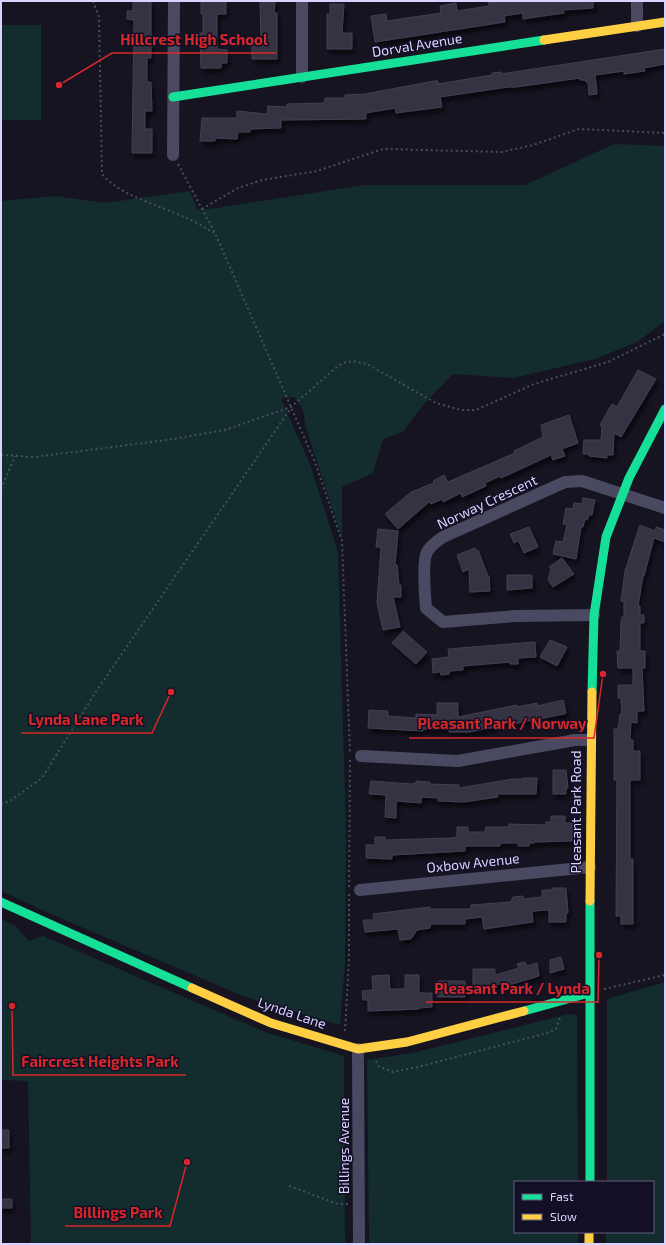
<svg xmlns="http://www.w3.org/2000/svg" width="666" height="1245" font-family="'Exo 2',sans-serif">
  <defs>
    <filter id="shadow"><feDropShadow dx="2.5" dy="4.5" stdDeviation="2" flood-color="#0009"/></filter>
  </defs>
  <rect width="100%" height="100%" fill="#161421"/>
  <path fill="#132c2d" d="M 1,25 L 41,25 L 41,120 L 1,120 Z
    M 614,144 L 665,146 L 665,321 L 637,342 L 595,359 L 513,378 L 453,374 L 423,405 L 403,432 L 383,439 L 373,473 L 342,487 L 342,538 L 306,428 L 303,410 L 294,397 L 281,399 L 310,464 L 338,552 L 346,833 L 345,963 L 340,1025 L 245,997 L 53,915 L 1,891 L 1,201 L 56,196 L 104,203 L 190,191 L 197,209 L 209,209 L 365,185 L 525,185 Z
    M 1,919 L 15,926 L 29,941 L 43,936 L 265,1032 L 344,1056 L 345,1244 L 31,1244 L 28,1081 L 1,1080 Z
    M 665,982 L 665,1244 L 606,1244 L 606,1232 L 653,1232 L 653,1182 L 607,1182 L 607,999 Z
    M 569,1014 L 577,1015 L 578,1182 L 515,1182 L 515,1232 L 578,1232 L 578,1244 L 369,1244 L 367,1060 L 412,1053 Z"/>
  <path fill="#343243" stroke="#433f54" filter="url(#shadow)" d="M 133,1 L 151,1 L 151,58 L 147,58 L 147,82 L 151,82 L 152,111 L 145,111 L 145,129 L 152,129 L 152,153 L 132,153 L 134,20 L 127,19 L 127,11 L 133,11 Z
    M 201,1 L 226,1 L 226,14 L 217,14 L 217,49 L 227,50 L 227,63 L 221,63 L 221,68 L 201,68 L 200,33 L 203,33 L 203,14 L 201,14 Z
    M 260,1 L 275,1 L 274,13 L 277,13 L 277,59 L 252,59 L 252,43 L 261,43 Z
    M 503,1 L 593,1 L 593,8 L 563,10 L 564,13 L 523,19 L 523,13 L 504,16 L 505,22 L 375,42 L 371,16 L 386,14 L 387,21 L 441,13 L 440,6 L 456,3 L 457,11 L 489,6 L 488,3 Z
    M 330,4 L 344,4 L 342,33 L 352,33 L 352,49 L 327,49 L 327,14 L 330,14 Z
    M 665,49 L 665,64 L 644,68 L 645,71 L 624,74 L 624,71 L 595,75 L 597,94 L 589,95 L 588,82 L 586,82 L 585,80 L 580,80 L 580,78 L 516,87 L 508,87 L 440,97 L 442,107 L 396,113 L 395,108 L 366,113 L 366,119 L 281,120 L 281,128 L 250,129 L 250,132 L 238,132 L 237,139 L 215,138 L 215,141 L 200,141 L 202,118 L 237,118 L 237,111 L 267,114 L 268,106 L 287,107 L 287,104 L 324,103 L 325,98 L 345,98 L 345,95 L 365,94 L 434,81 L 438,81 L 438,84 L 492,75 L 492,73 L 501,72 L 501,74 Z
    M 638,370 L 656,379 L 621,437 L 614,433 L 613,455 L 607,455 L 607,458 L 589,456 L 589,454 L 583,454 L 584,440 L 601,440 L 602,426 L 600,425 L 612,404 L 617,407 Z
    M 569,415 L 578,443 L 562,449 L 565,456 L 553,460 L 551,455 L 501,478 L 500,476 L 485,483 L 486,486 L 462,497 L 461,493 L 443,502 L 442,499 L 431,504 L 429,502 L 398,529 L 385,514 L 411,492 L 434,483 L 433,481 L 444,475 L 448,482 L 515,453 L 514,451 L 543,437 L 541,425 Z
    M 583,498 L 595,500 L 592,515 L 589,515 L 587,520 L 585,519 L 583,527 L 581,527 L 576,559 L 553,554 L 556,541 L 563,542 L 567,525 L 563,524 L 566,508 L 573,509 L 574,503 L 582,504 Z
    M 640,525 L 655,531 L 656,527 L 665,530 L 665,542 L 654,538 L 644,576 L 643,576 L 638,606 L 640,606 L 640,615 L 644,615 L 644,623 L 640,623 L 640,651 L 645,651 L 645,668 L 642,668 L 644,711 L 637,711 L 637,723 L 631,722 L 630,740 L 633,740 L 633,751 L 640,751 L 640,780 L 630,780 L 630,859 L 633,859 L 633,924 L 621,924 L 621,916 L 616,916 L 617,780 L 614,780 L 614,729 L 618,729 L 620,714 L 622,714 L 621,698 L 618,698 L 618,685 L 633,685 L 633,668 L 618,668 L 617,651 L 620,651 L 621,621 L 622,617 L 624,617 L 624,602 L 621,601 L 625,571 Z
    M 529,527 L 538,547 L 524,553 L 520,544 L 518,541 L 514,543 L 510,534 Z
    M 378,529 L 398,531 L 395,565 L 397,565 L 399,585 L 401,585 L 401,597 L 393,597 L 400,627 L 383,630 L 377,603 L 381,547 L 376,547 Z
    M 475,548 L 476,551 L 478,550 L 488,576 L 489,576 L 490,591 L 470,592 L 469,569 L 463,572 L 457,555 Z
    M 562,558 L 574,574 L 553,587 L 548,580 L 551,568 L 549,567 Z
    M 507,575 L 532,575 L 532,588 L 507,590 Z
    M 403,631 L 427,652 L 416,664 L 392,643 Z
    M 550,640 L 567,647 L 557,666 L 540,657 Z
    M 535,642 L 536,657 L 518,658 L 518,664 L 510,664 L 510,662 L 463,666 L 463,670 L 449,671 L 449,674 L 441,675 L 440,672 L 433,673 L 432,659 L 449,657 L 448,649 Z
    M 563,700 L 566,713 L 564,714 L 513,724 L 512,719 L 495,722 L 496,727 L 469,732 L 449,732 L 449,729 L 422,729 L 423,731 L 368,728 L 369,710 L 388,711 L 388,716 L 416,718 L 416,714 L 437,715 L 437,703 L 458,703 L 458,717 L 517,705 L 517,707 L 537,703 L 537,706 Z
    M 553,770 L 566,770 L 568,788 L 566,788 L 566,794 L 553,794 Z
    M 523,778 L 537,778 L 536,794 L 497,794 L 498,797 L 464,802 L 438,801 L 438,798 L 421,797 L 421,803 L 396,801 L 396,818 L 385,817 L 386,795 L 369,794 L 371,781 L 411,784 L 416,783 L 416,781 L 430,782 L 430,784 L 459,785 L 459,788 L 513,779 L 523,779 Z
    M 551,816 L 565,816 L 565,823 L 572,823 L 572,841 L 534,842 L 534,843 L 529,843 L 529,846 L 518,846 L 518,843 L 500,843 L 500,846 L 465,846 L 465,851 L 392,855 L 392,859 L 366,858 L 366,845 L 375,845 L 375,837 L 385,837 L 385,840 L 451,838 L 457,837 L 457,827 L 468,827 L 468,832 L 485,832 L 486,827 L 509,827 L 509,824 L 546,825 L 546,822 L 551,822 Z
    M 552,888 L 566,888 L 568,913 L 566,913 L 566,922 L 549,922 L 549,910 L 532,911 L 533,922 L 484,929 L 482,917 L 465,919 L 465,924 L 430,924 L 430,928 L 417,930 L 411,939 L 400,940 L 398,929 L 365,932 L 363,920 L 374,920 L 373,914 L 430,907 L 430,909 L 471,909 L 471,905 L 511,902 L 513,897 L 523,896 L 523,899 L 542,897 L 542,890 L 552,890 Z
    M 561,957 L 564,969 L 550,973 L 550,960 Z
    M 525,962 L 527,966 L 537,963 L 539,976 L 509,985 L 495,984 L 495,986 L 473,986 L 473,969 L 495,969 L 495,975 L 519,968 L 517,964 Z
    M 389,975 L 390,989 L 405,989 L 405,975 L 419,975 L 419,993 L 432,993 L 432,1007 L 419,1008 L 419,1009 L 368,1011 L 368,1000 L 363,1000 L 362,991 L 373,990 L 372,976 Z
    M 438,981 L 465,981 L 465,997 L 437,997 Z
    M 1,1130 L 9,1130 L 9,1148 L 1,1148 Z
    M 1,1199 L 12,1199 L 12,1208 L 1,1208 Z"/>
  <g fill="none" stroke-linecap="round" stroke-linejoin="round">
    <path stroke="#44505f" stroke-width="2" stroke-dasharray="2 3" stroke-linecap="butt" d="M 93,1 L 99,17 L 102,174 C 118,195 159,205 184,217 C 194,221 204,227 214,233
      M 178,164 L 215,233 L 291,407 L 315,462 L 342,541 L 350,753
      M 202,209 L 238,188 L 262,180 L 317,171 L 383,149 L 502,152 L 533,145 L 579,129 L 665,133
      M 1,455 L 34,457 L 167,440 L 225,430 L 291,407 L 337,367 L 343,363 L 353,361 L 367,364 L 436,403 L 461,410 L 476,410 L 534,384 L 608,362 L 665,334
      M 1,489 L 15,456
      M 1,804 L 10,801 L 42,778 L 95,693 L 291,408
      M 349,887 L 350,760
      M 604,989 L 665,975
      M 345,1031 L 349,961 L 349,894
      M 376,1061 L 378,1066 L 392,1072 L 418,1067 L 547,1033 L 556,1029 L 561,1015
      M 289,1186 L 338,1204 L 348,1204"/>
    <path stroke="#4a4962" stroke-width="12" d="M 637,26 L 637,1
      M 302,77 L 302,1
      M 173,155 L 174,1
      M 594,615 L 515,616 L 443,622 L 426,608 C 425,596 422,561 427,552 C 431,545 437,541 443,537 L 565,482 L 582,481 L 665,508
      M 361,756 L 458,761 L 575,740 L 590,740
      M 360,890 L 590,867
      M 358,1049 L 359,1244"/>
    <path stroke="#16e098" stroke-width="9" d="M 173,97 L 544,40
      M 592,692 L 594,615 L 606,537 L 629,478 L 665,409
      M 590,901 L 590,1182
      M 1,902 L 192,988
      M 524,1011 L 589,993"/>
    <path stroke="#ffcf43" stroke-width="9" d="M 544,40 L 665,22
      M 590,901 L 592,692
      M 192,988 L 271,1023 L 358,1049 L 407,1042 L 524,1011
      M 589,1232 L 589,1244"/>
  </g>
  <g text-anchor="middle" stroke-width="3" stroke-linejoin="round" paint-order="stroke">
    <g font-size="14" fill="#d9d4ff" stroke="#130f26">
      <text transform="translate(417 45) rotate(-9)" y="5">Dorval Avenue</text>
      <text transform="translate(487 502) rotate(-25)" y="5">Norway Crescent</text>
      <text transform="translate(576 812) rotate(-90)" y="5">Pleasant Park Road</text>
      <text transform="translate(473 863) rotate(-6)" y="5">Oxbow Avenue</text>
      <text transform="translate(292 1013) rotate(19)" y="5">Lynda Lane</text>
      <text transform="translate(344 1146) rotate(-90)" y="5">Billings Avenue</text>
    </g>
  </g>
  <path fill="none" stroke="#d62828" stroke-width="1.5" d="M59 85L112 53H276M171 692L152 733H21M603 674L594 738H409M599 955L598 1002H426M12 1006L13 1075H186M187 1162L170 1226H65"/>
  <g fill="#d62828" stroke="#130f26" stroke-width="1.5">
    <circle cx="59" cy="85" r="4"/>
    <circle cx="171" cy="692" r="4"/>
    <circle cx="603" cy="674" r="4"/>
    <circle cx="599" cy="955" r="4"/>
    <circle cx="12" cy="1006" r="4"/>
    <circle cx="187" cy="1162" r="4"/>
  </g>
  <g font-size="15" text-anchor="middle" font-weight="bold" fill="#d62828" stroke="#130f26" stroke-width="3" stroke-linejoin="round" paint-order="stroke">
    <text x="194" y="45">Hillcrest High School</text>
    <text x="86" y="725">Lynda Lane Park</text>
    <text x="502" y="729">Pleasant Park / Norway</text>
    <text x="512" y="994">Pleasant Park / Lynda</text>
    <text x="100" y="1067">Faircrest Heights Park</text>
    <text x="118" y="1218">Billings Park</text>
  </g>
  <rect width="666" height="1245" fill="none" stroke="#d9d4ff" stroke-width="4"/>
  <rect x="514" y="1181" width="140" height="52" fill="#130f26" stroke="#625e7d"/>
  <rect x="522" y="1194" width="20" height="6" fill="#16e098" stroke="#625e7d"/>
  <text x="550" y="1201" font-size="12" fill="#d9d4ff">Fast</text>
  <rect x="522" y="1214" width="20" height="6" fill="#ffcf43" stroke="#625e7d"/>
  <text x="550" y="1221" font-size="12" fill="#d9d4ff">Slow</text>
</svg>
